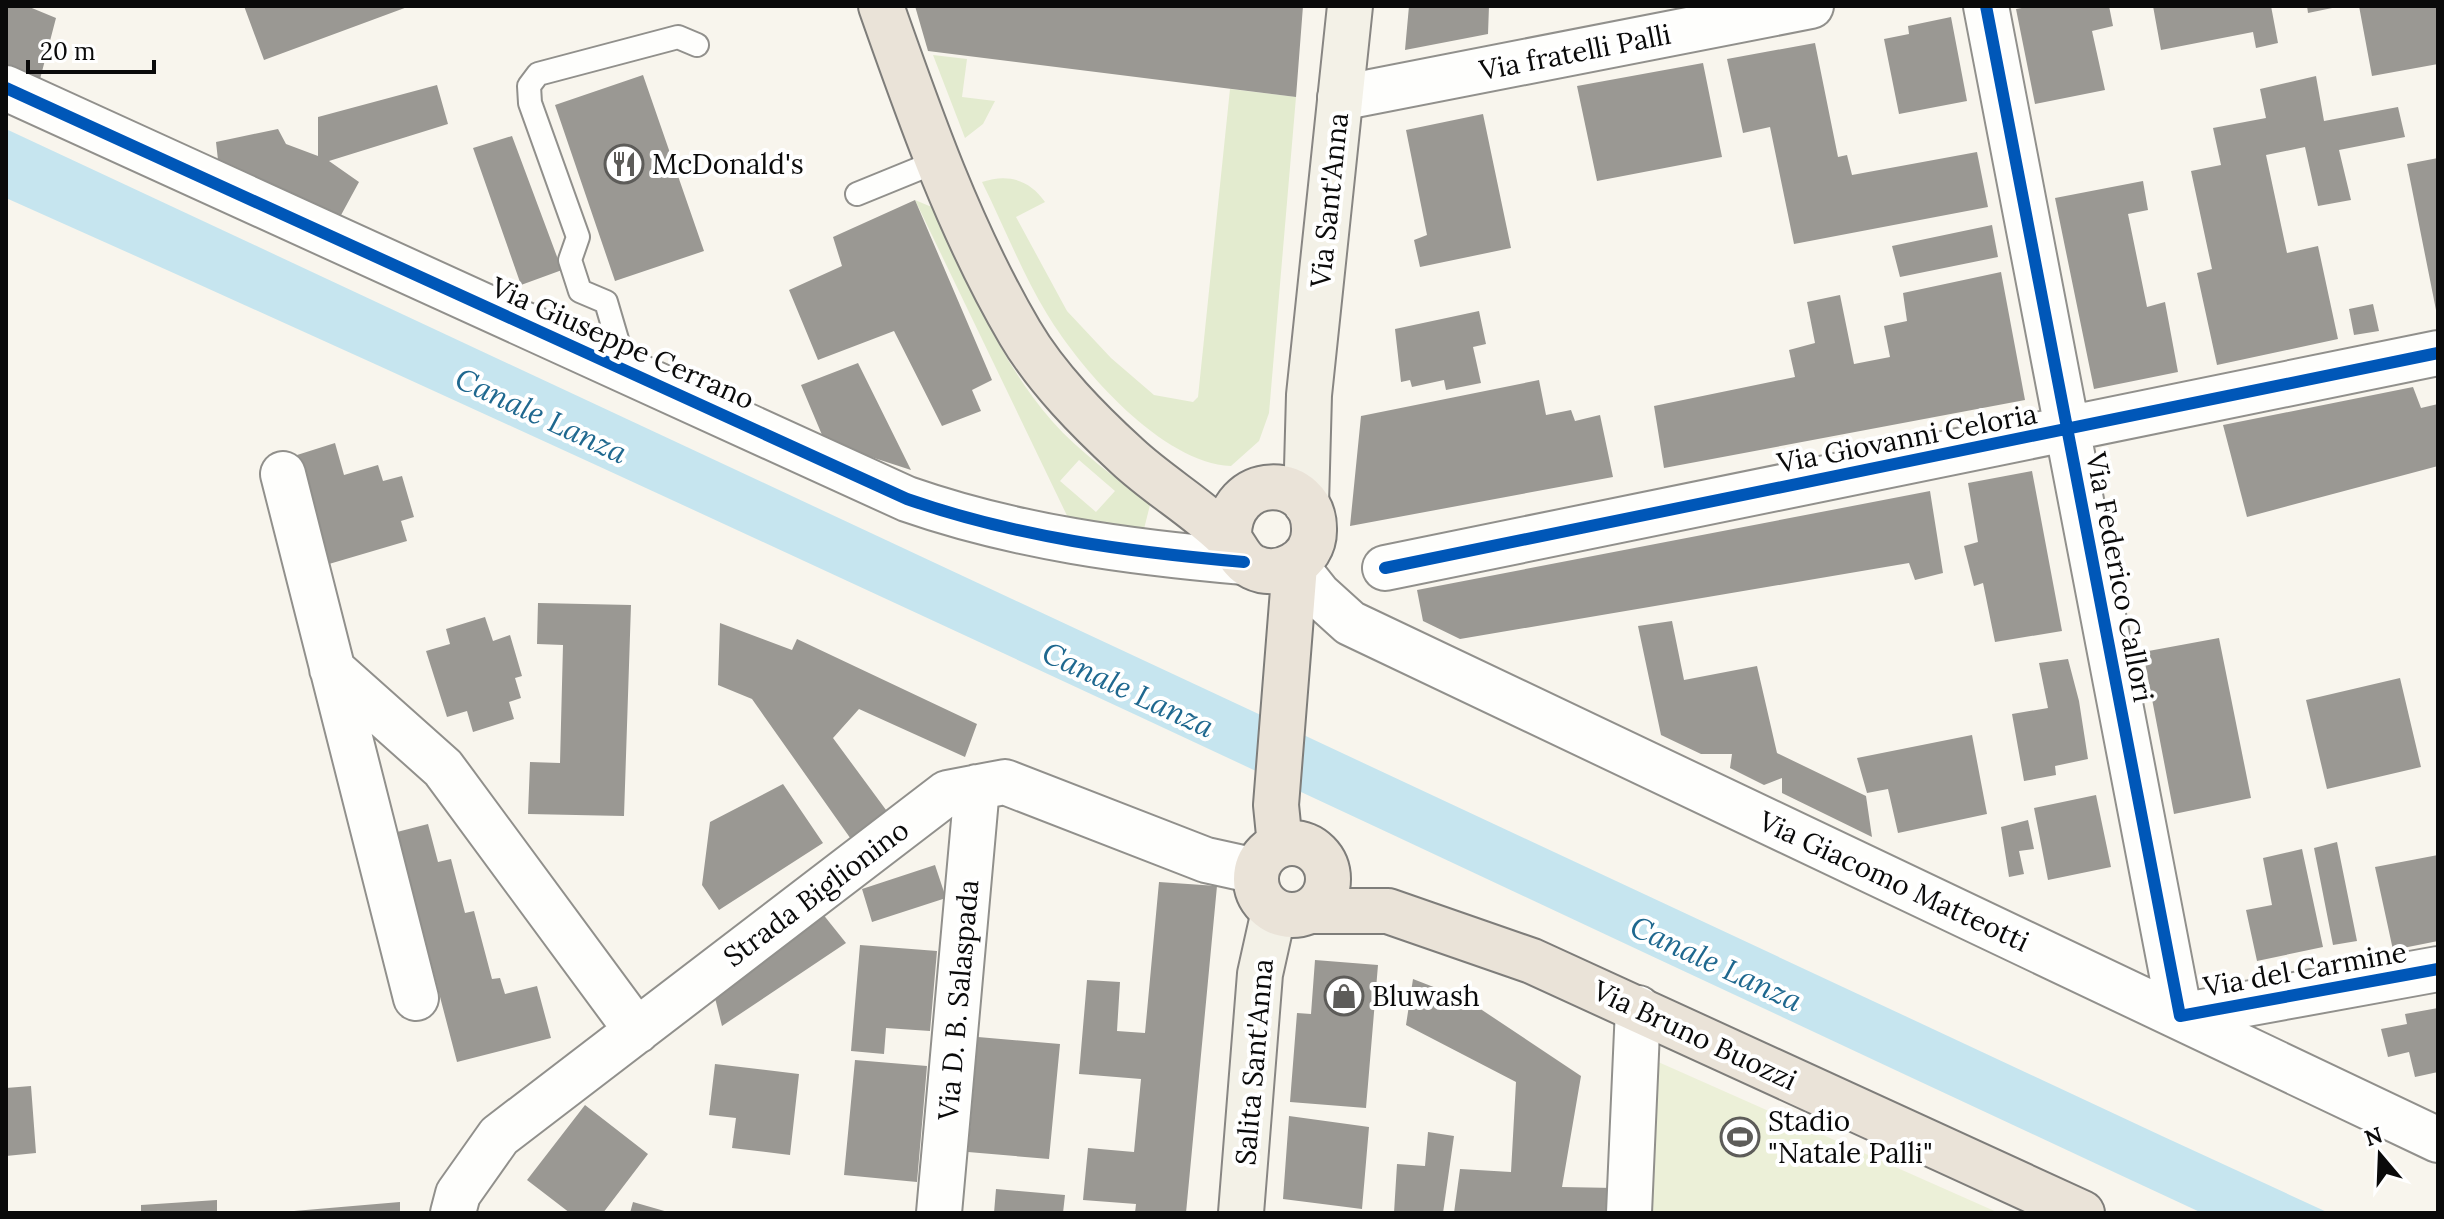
<svg xmlns="http://www.w3.org/2000/svg" width="2444" height="1219" font-family="Lora,serif">
  <rect width="100%" height="100%" fill="#f8f5ed"/>
  <path fill="#e3ebcf" fill-rule="evenodd" d="M 933,55 L 967,59 L 962,97 L 995,101 L 983,124 L 965,138 Z
    M 1230,89 L 1296,97 L 1269,413 L 1259,441 L 1231,466 C 1162,463 1081,370 1047,314 C 1022,273 1004,226 982,182 C 1008,173 1030,180 1045,202 L 1016,217 L 1067,311 L 1111,358 L 1154,395 L 1193,402 L 1198,397 Z
    M 915,200 L 934,208 C 967,281 999,360 1052,421 C 1080,453 1117,478 1150,505 L 1143,533 L 1072,526 ZM 1079,460 L 1115,491 L 1096,512 L 1060,481 Z"/>
  <path fill="#ecf0d8" d="M 1656,1061 L 1999,1213 L 1650,1213 Z"/>
  <path fill="#c6e5ef" d="M 6,129 L 2162,1136 L 2329,1213 L 2202,1213 C 1471,873 742,526 6,198 Z"/>
  <path fill="#9a9893" d="M 6,6 L 27,6 L 56,18 L 39,83 L 6,68 Z
    M 244,6 L 410,6 L 264,60 Z
    M 915,6 L 1303,6 L 1296,97 L 928,51 Z
    M 1409,6 L 1489,6 L 1488,34 L 1405,50 Z
    M 2033,6 L 2109,6 L 2113,26 L 2092,31 L 2105,90 L 2035,104 L 2016,9 Z
    M 2153,6 L 2271,6 L 2278,43 L 2256,48 L 2253,32 L 2161,50 Z
    M 2307,6 L 2336,6 L 2337,7 L 2308,13 Z
    M 2359,6 L 2438,6 L 2438,64 L 2372,76 Z
    M 1951,17 L 1967,101 L 1899,114 L 1884,39 L 1909,34 L 1908,26 Z
    M 1815,43 L 1838,157 L 1847,155 L 1852,175 L 1977,152 L 1988,207 L 1794,244 L 1770,127 L 1743,133 L 1727,59 Z
    M 1703,63 L 1722,157 L 1597,181 L 1577,86 Z
    M 643,75 L 704,251 L 615,281 L 555,105 Z
    M 2316,76 L 2324,121 L 2398,107 L 2405,137 L 2339,150 L 2351,200 L 2318,206 L 2305,147 L 2266,155 L 2287,253 L 2318,246 L 2338,339 L 2217,365 L 2197,273 L 2212,269 L 2191,171 L 2221,165 L 2213,128 L 2266,118 L 2260,89 Z
    M 437,85 L 448,124 L 329,161 L 359,182 L 334,228 L 220,178 L 216,142 L 278,129 L 286,144 L 318,156 L 318,117 Z
    M 1483,114 L 1511,248 L 1420,267 L 1414,240 L 1427,235 L 1406,130 Z
    M 512,136 L 562,270 L 521,285 L 473,148 Z
    M 2438,158 L 2438,314 L 2437,315 L 2407,164 Z
    M 2143,181 L 2148,210 L 2128,214 L 2147,307 L 2165,302 L 2178,372 L 2094,389 L 2055,198 Z
    M 915,200 L 992,380 L 972,390 L 981,411 L 942,426 L 894,331 L 818,360 L 789,290 L 842,266 L 833,237 Z
    M 1992,225 L 1998,257 L 1900,277 L 1892,246 Z
    M 2001,272 L 2025,400 L 1664,468 L 1654,406 L 1795,377 L 1789,350 L 1815,343 L 1807,302 L 1840,295 L 1854,364 L 1890,357 L 1884,326 L 1907,321 L 1903,293 Z
    M 2373,304 L 2379,331 L 2354,335 L 2349,309 Z
    M 1479,311 L 1486,344 L 1473,347 L 1481,383 L 1446,390 L 1444,380 L 1412,387 L 1410,380 L 1401,382 L 1395,329 Z
    M 858,363 L 911,470 L 825,442 L 801,385 Z
    M 1539,380 L 1546,415 L 1571,410 L 1575,421 L 1600,415 L 1613,477 L 1350,526 L 1361,416 Z
    M 2413,387 L 2421,408 L 2438,404 L 2438,466 L 2247,517 L 2223,425 Z
    M 335,443 L 344,475 L 378,465 L 383,481 L 402,476 L 414,517 L 401,521 L 407,541 L 329,564 L 297,455 Z
    M 2032,471 L 2062,631 L 1995,642 L 1983,583 L 1974,586 L 1964,546 L 1978,542 L 1968,483 Z
    M 1930,491 L 1943,573 L 1915,580 L 1909,563 L 1460,639 L 1423,621 L 1417,590 Z
    M 538,603 L 631,605 L 624,816 L 528,814 L 530,762 L 560,763 L 563,645 L 537,644 Z
    M 485,617 L 493,641 L 510,635 L 522,676 L 515,678 L 521,698 L 509,702 L 514,719 L 473,732 L 467,711 L 447,717 L 426,651 L 450,644 L 446,629 Z
    M 1672,621 L 1684,680 L 1757,666 L 1777,753 L 1866,796 L 1872,837 L 1782,793 L 1782,778 L 1764,785 L 1730,768 L 1732,754 L 1701,754 L 1661,735 L 1638,626 Z
    M 720,623 L 792,650 L 797,639 L 977,724 L 965,757 L 859,709 L 833,738 L 889,814 L 853,842 L 752,699 L 718,685 Z
    M 2219,638 L 2251,798 L 2174,814 L 2143,652 Z
    M 2068,659 L 2079,701 L 2088,759 L 2055,766 L 2056,775 L 2024,781 L 2012,714 L 2048,708 L 2039,663 Z
    M 2400,678 L 2421,767 L 2327,789 L 2306,700 Z
    M 1972,735 L 1987,814 L 1898,833 L 1888,789 L 1867,793 L 1857,758 Z
    M 783,784 L 823,843 L 719,910 L 702,885 L 710,822 Z
    M 2096,795 L 2111,867 L 2048,880 L 2034,808 Z
    M 2028,820 L 2034,849 L 2019,851 L 2024,874 L 2009,877 L 2001,827 Z
    M 428,824 L 438,862 L 451,859 L 465,913 L 474,911 L 492,979 L 500,978 L 505,994 L 537,986 L 551,1038 L 457,1062 L 397,832 Z
    M 2337,842 L 2357,941 L 2333,945 L 2314,848 Z
    M 2302,849 L 2323,947 L 2257,961 L 2246,910 L 2272,905 L 2263,858 Z
    M 2438,855 L 2438,941 L 2393,950 L 2375,867 Z
    M 935,865 L 946,898 L 872,922 L 862,889 Z
    M 1159,882 L 1217,886 L 1186,1213 L 1135,1213 L 1136,1204 L 1083,1200 L 1088,1148 L 1134,1152 L 1141,1079 L 1079,1074 L 1087,980 L 1120,982 L 1117,1031 L 1145,1033 Z
    M 822,913 L 846,943 L 722,1026 L 711,982 Z
    M 860,945 L 937,951 L 930,1031 L 886,1028 L 884,1054 L 851,1051 Z
    M 1315,960 L 1378,965 L 1366,1108 L 1290,1102 L 1297,1013 L 1311,1014 Z
    M 1413,979 L 1467,1000 L 1581,1076 L 1562,1187 L 1615,1188 L 1617,1213 L 1454,1213 L 1460,1169 L 1511,1172 L 1516,1082 L 1406,1025 Z
    M 2438,1008 L 2438,1072 L 2415,1077 L 2409,1052 L 2388,1057 L 2381,1029 L 2407,1024 L 2405,1014 Z
    M 978,1037 L 1060,1044 L 1049,1159 L 968,1152 Z
    M 855,1060 L 927,1066 L 917,1182 L 844,1175 Z
    M 715,1064 L 799,1074 L 790,1155 L 732,1148 L 736,1118 L 709,1115 Z
    M 31,1086 L 36,1153 L 6,1156 L 6,1088 Z
    M 585,1105 L 648,1154 L 603,1213 L 570,1213 L 527,1180 Z
    M 1289,1116 L 1369,1127 L 1362,1209 L 1283,1199 Z
    M 1428,1132 L 1454,1136 L 1443,1213 L 1394,1213 L 1397,1164 L 1425,1166 Z
    M 996,1189 L 1065,1195 L 1063,1213 L 994,1213 Z
    M 217,1200 L 217,1213 L 141,1213 L 141,1205 Z
    M 400,1202 L 400,1213 L 294,1213 L 294,1211 Z
    M 633,1202 L 668,1212 L 667,1213 L 630,1213 Z"/>
  <g fill="none" stroke-linecap="round" stroke-linejoin="round">
    <defs>
      <path id="lane" d="M 857,194 L 938,161
        M 626,370 L 606,302 L 580,291 L 570,260 L 578,237 L 530,103 L 529,86 L 538,74 L 678,37 L 697,45"/>
      <path id="street" d="M 1986,6 L 2180,1016 L 2438,969
        M 6,88 L 907,499 C 1016,537 1129,552 1244,562
        M 1340,98 L 1811,6
        M 283,474 L 416,998
        M 1295,565 L 1318,594 L 1350,623 L 2438,1140
        M 1385,568 L 2438,353
        M 332,669 L 443,768 L 637,1031
        M 453,1213 L 458,1194 L 499,1136 L 947,793 L 1005,782 L 1206,860 L 1256,871
        M 939,1213 L 977,787
        M 1629,1213 L 1638,1008"/>
      <path id="secondary" d="M 1306,504 L 1309,395 L 1350,6
        M 1241,1213 L 1260,974 L 1274,911"/>
      <path id="primary" d="M 881,6 C 920,117 960,231 1020,333 C 1047,379 1089,421 1127,456 C 1158,485 1195,506 1226,536 C 1237,546 1238,560 1253,567 C 1279,580 1314,561 1314,531 C 1316,472 1226,471 1229,539
        M1256 879a36 36 0 1 1 72 0a36 36 0 1 1-72 0Z
        M 1280,845 L 1276,805 L 1295,565
        M 1309,911 L 1388,911 L 1532,961 L 2082,1213"/>
    </defs>
    <use href="#lane" stroke="#91908c" stroke-width="26"/>
    <use href="#street" stroke="#91908c" stroke-width="48"/>
    <use href="#secondary" stroke="#888683" stroke-width="48"/>
    <use href="#primary" stroke="#7e7d7a" stroke-width="48"/>
    <use href="#lane" stroke="#fefefc" stroke-width="22"/>
    <use href="#street" stroke="#fefefc" stroke-width="44"/>
    <use href="#secondary" stroke="#f3f1e7" stroke-width="44"/>
    <use href="#primary" stroke="#eae3d8" stroke-width="44"/>
    <defs>
      <path id="cycleway" d="M 1986,6 L 2180,1016 L 2438,969
        M 6,88 L 907,499 C 1016,537 1129,552 1244,562
        M 1385,568 L 2438,353"/>
    </defs>
    <use href="#cycleway" stroke="#fff" stroke-width="17"/>
    <use href="#cycleway" stroke="#0057b8" stroke-width="12"/>
  </g>
  <defs>
    <symbol id="restaurant-ring" viewBox="-11 -11 22 22"><circle r="9.5" fill="#fff" stroke="#5d5c59" stroke-width="1.5"/><path d="M-5-6h1v4h1v-4h1v4h1v-4h1v5L-1.5 .5V6h-2V.5L-5-1ZM5-6V6H3V1.5H1.5Q1.5-4 5-6Z" fill="#5d5c59"/></symbol>
    <symbol id="shop-ring" viewBox="-11 -11 22 22"><circle r="9.5" fill="#fff" stroke="#5d5c59" stroke-width="1.5"/><path d="M-5-2.5h2.3a2.7 3.5 0 0 1 5.4 0H5L5.5 6h-11ZM-1.5-2.5h3a1.5 2.3 0 0 0-3 0Z" fill="#5d5c59"/></symbol>
    <symbol id="stadium-ring" viewBox="-11 -11 22 22"><circle r="9.5" fill="#fff" stroke="#5d5c59" stroke-width="1.5"/><path d="M0-5a6.5 5 0 1 0 0 10a6.5 5 0 1 0 0-10ZM-3.5-1.8h7v3.6h-7Z" fill="#5d5c59"/></symbol>
  </defs>
  <g fill-rule="evenodd">
    <use href="#restaurant-ring" x="602" y="142" width="44" height="44"/>
    <use href="#shop-ring" x="1322" y="974" width="44" height="44"/>
    <use href="#stadium-ring" x="1718" y="1115" width="44" height="44"/>
  </g>
  <g text-anchor="middle" stroke-width="8" stroke-linejoin="round" paint-order="stroke">
    <g font-size="28" fill="#0a0a0a" stroke="#fff">
      <text transform="translate(1575 52) rotate(-11)" y="10">Via fratelli Palli</text>
      <text transform="translate(1329 200) rotate(-84)" y="10">Via Sant'Anna</text>
      <text transform="translate(623 343) rotate(24)" y="10">Via Giuseppe Cerrano</text>
      <text transform="translate(1907 438) rotate(-11)" y="10">Via Giovanni Celoria</text>
      <text transform="translate(2120 577) rotate(79)" y="10">Via Federico Callori</text>
      <text transform="translate(1894 881) rotate(25)" y="10">Via Giacomo Matteotti</text>
      <text transform="translate(816 893) rotate(-37)" y="10">Strada Biglionino</text>
      <text transform="translate(2305 969) rotate(-10)" y="10">Via del Carmine</text>
      <text transform="translate(958 1000) rotate(-85)" y="10">Via D. B. Salaspada</text>
      <text transform="translate(1695 1035) rotate(25)" y="10">Via Bruno Buozzi</text>
      <text transform="translate(1254 1062) rotate(-85)" y="10">Salita Sant'Anna</text>
    </g>
    <g font-size="28" fill="#0a0a0a" stroke="#fff" text-anchor="start">
      <text x="652" y="174">McDonald's</text>
      <text x="1372" y="1006">Bluwash</text>
      <text x="1768" y="1131">Stadio<tspan x="1768" dy="32">"Natale Palli"</tspan></text>
    </g>
    <g font-size="30" font-style="italic" fill="#1f688f" stroke="#fff">
      <text transform="translate(541 416) rotate(25)" y="10">Canale Lanza</text>
      <text transform="translate(1128 690) rotate(25)" y="10">Canale Lanza</text>
      <text transform="translate(1716 964) rotate(25)" y="10">Canale Lanza</text>
    </g>
  </g>
  <rect width="2444" height="1219" fill="none" stroke="#0a0a0a" stroke-width="16"/>
  <g transform="translate(2380 1155) rotate(341)" stroke="#ffffff" stroke-width="6" paint-order="stroke">
  <path d="M0-6L14 30L0 20L-14 30Z" fill="#0a0a0a"/>
  <text y="-12" font-size="22" font-weight="bold" text-anchor="middle" fill="#0a0a0a">N</text>
  </g>
  <path d="M28 60v12h126v-12" fill="none" stroke="#0a0a0a" stroke-width="4"/>
  <text x="40" y="60" font-size="24" fill="#0a0a0a" stroke="#ffffff" stroke-width="6" paint-order="stroke">20 m</text>
</svg>
